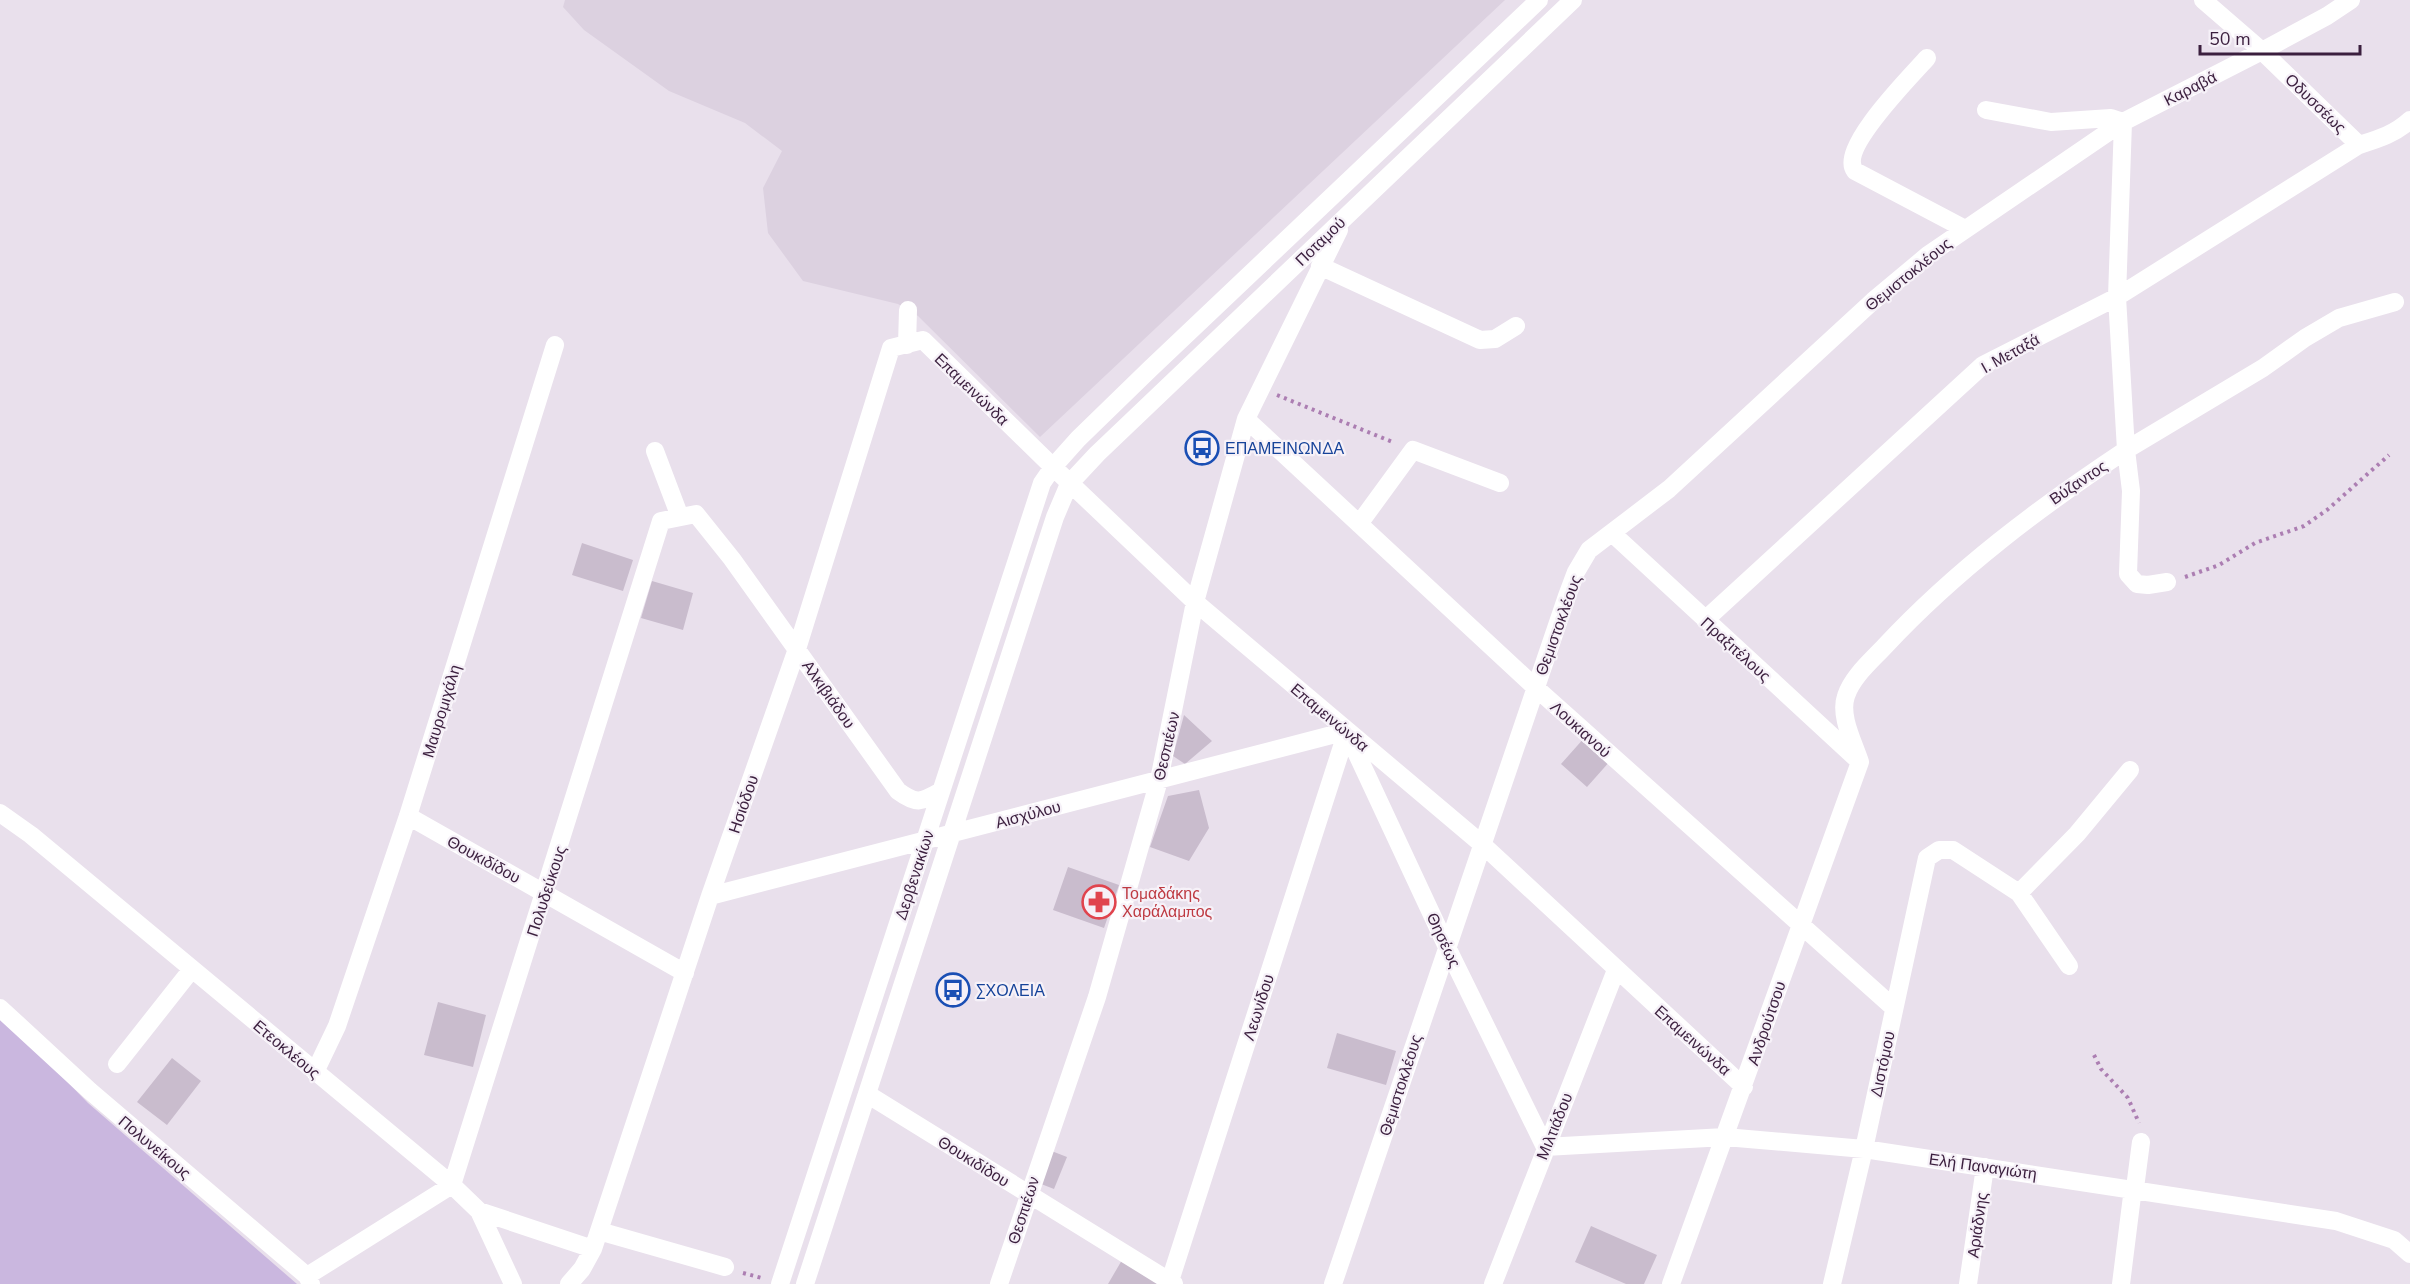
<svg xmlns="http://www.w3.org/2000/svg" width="2410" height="1284" font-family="'Nunito Sans',sans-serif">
  <rect width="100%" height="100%" fill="#e9e0ec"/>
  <path fill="#dcd1e0" d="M 565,0 L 1505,0 L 1040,437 L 918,316 L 898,304 L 803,281 L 768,233 L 763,188 L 782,151 L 745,123 L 669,91 L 584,30 L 563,7 Z"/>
  <path fill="#cab7df" d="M 0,1013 L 88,1103 L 297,1284 L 0,1284 Z"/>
  <path fill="#c9bccd" d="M 582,543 L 633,560 L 623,591 L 572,575 Z
    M 652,581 L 693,593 L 683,630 L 641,618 Z
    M 1184,715 L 1212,741 L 1185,764 L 1173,756 Z
    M 1585,737 L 1611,760 L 1587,787 L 1561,764 Z
    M 1199,790 L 1209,828 L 1189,861 L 1150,847 L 1168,796 Z
    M 1068,867 L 1119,885 L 1104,928 L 1053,910 Z
    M 438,1002 L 486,1015 L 473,1067 L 424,1055 Z
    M 1337,1033 L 1396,1051 L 1386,1085 L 1327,1068 Z
    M 172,1058 L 201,1081 L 167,1125 L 137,1102 Z
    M 1049,1150 L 1067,1157 L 1054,1189 L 1036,1182 Z
    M 1591,1226 L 1657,1255 L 1644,1284 L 1626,1284 L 1575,1262 Z
    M 1122,1260 L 1158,1284 L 1108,1284 Z"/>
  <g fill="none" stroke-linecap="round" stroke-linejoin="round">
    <path stroke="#ac7eb2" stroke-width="4" stroke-dasharray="3 4.5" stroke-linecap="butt" d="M 1277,395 L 1395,443
      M 2185,577 L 2219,565 L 2255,543 L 2304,526 L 2327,510 L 2389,455
      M 2094,1055 L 2101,1069 L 2128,1098 L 2139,1123
      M 743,1273 L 762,1278"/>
    <path stroke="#fff" stroke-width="18" d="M 2203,0 L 2262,51 L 2359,145
      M 1927,58 C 1911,76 1838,149 1855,171 L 1965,229
      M 1986,110 L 2051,122 L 2111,118 L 2123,122
      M 1320,266 L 1480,340 L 1495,339 L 1516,326
      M 907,345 L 908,310
      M 1246,419 L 1536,688 L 1894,1008
      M 655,451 L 680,517
      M 1359,524 L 1413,450 L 1500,483
      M 1613,534 L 1859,761
      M 2167,582 L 2148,585 L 2137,584 L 2128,574 L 2131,491 L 2126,450 L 2263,368 L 2305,338 L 2339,318 L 2395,302
      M 1705,620 L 1983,365 L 2117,297 L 2359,145 C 2378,139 2395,134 2410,120
      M 1349,737 L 1446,945 L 1545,1147 L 1725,1137 L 1864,1149 L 2336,1221 L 2394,1240 L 2410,1254
      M 1860,762 C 1854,743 1839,716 1846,696 C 1852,677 1871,661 1885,646 C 1956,570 2040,507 2126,450 L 2117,297 L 2123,122
      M 0,813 L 31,835 L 452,1185 L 479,1211 L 593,1249
      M 408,816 L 685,973
      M 2019,893 L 2077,834 L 2130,770
      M 710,896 L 1347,731
      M 0,1008 L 90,1091 L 307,1276 L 311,1284
      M 117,1064 L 192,969
      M 315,1072 L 337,1026 L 408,816 L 555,345
      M 867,1094 L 1174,1284
      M 2135,1188 L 2141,1142
      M 479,1211 L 513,1284
      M 599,1231 L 725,1267
      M 307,1276 L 452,1185 L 661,521 L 696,514 L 732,559 L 898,791 C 917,805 921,802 941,791
      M 569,1284 L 582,1269 L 593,1249 L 710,896 L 797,649 L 891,348 L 923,340 L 1053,467 L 1195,602 L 1483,845 L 1744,1087
      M 780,1284 L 1042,483 L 1053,467 L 1078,439 L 1150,369 L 1539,0
      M 805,1284 L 1055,517 L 1069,484 L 1097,454 L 1573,0
      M 999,1284 L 1097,997 L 1159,780 L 1195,602 L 1246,419 L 1339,230
      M 1169,1284 L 1347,731
      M 1333,1284 C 1410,1054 1489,825 1567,596 L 1576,572 L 1589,550 L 1669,489 L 1873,301 L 1928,255 L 2123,122 L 2262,51 L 2327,16 L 2351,0
      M 1493,1284 L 1616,970
      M 1671,1284 L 1860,762
      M 1832,1284 L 1864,1149 L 1927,858 L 1939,850 L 1953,850 L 2019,893 L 2069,966
      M 1968,1284 L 1985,1167
      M 2121,1284 L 2133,1188"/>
  </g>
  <defs>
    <symbol id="bus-ring" viewBox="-11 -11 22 22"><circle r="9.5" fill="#f6f1f8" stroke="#1a4fb4" stroke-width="1.5"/><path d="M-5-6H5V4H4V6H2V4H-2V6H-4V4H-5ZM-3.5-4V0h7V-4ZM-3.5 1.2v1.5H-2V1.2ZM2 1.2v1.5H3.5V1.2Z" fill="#1a4fb4"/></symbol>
    <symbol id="pharmacy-ring" viewBox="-11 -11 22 22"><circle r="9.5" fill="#f6f1f8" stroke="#e0444e" stroke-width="1.5"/><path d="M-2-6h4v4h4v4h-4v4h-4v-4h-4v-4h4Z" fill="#e0444e"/></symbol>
  </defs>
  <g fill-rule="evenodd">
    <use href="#bus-ring" x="1183" y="429" width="38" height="38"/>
    <use href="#pharmacy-ring" x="1080" y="883" width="38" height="38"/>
    <use href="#bus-ring" x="934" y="971" width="38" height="38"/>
  </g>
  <g text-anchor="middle" stroke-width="4.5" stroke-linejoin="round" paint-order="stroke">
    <g font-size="16" fill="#3b1f3e" stroke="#f6f1f8">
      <text transform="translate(2190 88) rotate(-27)" y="6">Καραβά</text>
      <text transform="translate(2316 103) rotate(44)" y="6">Οδυσσέως</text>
      <text transform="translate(1320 241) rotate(-44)" y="6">Ποταμού</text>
      <text transform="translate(1908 274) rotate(-39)" y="6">Θεμιστοκλέους</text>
      <text transform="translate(2010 353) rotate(-29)" y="6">Ι. Μεταξά</text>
      <text transform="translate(972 389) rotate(44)" y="6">Επαμεινώνδα</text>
      <text transform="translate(2078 482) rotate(-34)" y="6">Βύζαντος</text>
      <text transform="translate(1558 625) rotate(-70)" y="6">Θεμιστοκλέους</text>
      <text transform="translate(1736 649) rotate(42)" y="6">Πραξιτέλους</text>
      <text transform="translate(829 694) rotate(55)" y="6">Αλκιβιάδου</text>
      <text transform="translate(441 711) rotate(-73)" y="6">Μαυρομιχάλη</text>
      <text transform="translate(1330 717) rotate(40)" y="6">Επαμεινώνδα</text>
      <text transform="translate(1581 729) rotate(42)" y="6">Λουκιανού</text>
      <text transform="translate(1166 746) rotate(-77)" y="6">Θεσπιέων</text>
      <text transform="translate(743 804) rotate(-71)" y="6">Ησιόδου</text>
      <text transform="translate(1028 814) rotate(-15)" y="6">Αισχύλου</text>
      <text transform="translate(484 859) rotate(29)" y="6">Θουκιδίδου</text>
      <text transform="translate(914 875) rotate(-72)" y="6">Δερβενακίων</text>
      <text transform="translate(546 891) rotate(-72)" y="6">Πολυδεύκους</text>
      <text transform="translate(1444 940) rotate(65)" y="6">Θησέως</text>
      <text transform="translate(1258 1007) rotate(-72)" y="6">Λεωνίδου</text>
      <text transform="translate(1766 1023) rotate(-71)" y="6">Ανδρούτσου</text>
      <text transform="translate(1693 1040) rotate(42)" y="6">Επαμεινώνδα</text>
      <text transform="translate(287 1049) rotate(40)" y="6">Ετεοκλέους</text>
      <text transform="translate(1882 1064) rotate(-78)" y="6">Διστόμου</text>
      <text transform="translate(1400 1085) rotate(-72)" y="6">Θεμιστοκλέους</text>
      <text transform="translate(1554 1126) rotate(-68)" y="6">Μιλτιάδου</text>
      <text transform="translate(155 1147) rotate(40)" y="6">Πολυνείκους</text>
      <text transform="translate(974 1161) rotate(32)" y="6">Θουκιδίδου</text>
      <text transform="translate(1983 1166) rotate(8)" y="6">Ελή Παναγιώτη</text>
      <text transform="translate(1023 1210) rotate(-72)" y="6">Θεσπιέων</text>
      <text transform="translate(1977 1225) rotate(-82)" y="6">Αριάδνης</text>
    </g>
    <g font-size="16" fill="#164399" stroke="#f6f1f8" text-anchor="start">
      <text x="1225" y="454">ΕΠΑΜΕΙΝΩΝΔΑ</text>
      <text x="976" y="996">ΣΧΟΛΕΙΑ</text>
    </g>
    <g font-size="16" fill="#be3a42" stroke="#f6f1f8" text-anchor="start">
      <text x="1122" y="899">Τομαδάκης<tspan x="1122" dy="18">Χαράλαμπος</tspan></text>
    </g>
  </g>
  <path d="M2200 45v9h160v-9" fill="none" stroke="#3b1f3e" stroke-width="3"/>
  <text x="2209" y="45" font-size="18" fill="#3b1f3e" stroke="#f6f1f8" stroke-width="4.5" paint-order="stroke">50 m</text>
</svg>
